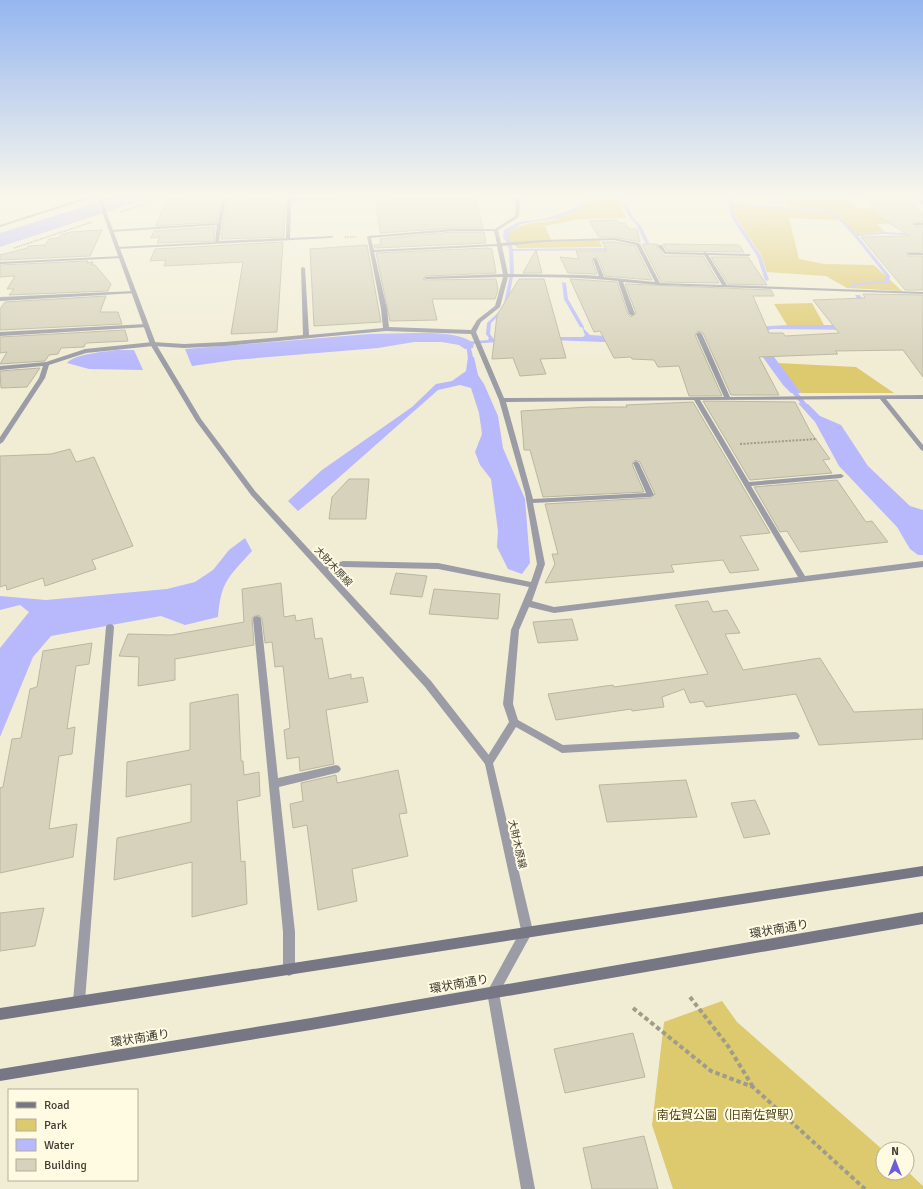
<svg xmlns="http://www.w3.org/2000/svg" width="923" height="1189" font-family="Signika,'Noto Sans JP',sans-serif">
  <rect width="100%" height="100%" fill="#f1edd5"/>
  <path fill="#ddc96e" d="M 617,196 L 626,218 L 580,219 L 545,226 L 552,242 L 599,240 L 602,247 L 518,248 L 510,242 L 510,232 C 529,219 541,225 560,218 C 571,214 579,209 587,203 C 595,197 607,197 617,196 Z
    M 783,196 L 844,196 L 856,208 L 886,209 L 909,223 L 877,224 L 885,232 L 855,234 L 835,211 L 789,207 Z
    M 733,205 L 827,212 L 833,214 L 838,220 L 789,218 L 799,259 L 824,264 L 874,265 L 902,291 L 847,288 L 826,276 L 767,272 L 761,255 L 735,216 Z
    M 812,303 L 824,325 L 787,325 L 774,304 Z
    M 777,363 L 856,367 L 894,393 L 801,393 Z
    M 722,1001 L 737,1022 L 883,1150 L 883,1173 L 907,1173 L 907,1171 L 923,1186 L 923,1189 L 673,1189 L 652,1125 L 664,1022 Z"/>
  <path fill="#b8b8fc" d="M 117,196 L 155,196 L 0,247 L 0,233 Z
    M 597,196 L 616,196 L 600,198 L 587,203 L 582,208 L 559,218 L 521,224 L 510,232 L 510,242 L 507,242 L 503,238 L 504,230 L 519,222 L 543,219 L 565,212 Z
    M 855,295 L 860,295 L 876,320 L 923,327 L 863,330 L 772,329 L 757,334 L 801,393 L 791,393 L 783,385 L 746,334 L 701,330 L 660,338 L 603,342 L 549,340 L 491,342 L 488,339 L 552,337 L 581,339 L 585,335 L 582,327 L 590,335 L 607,336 L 787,325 L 873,325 Z
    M 414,333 C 432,333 458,332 474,343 L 473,348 L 465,349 L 459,345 L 442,342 L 414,342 L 378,348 L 234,360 L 192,366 L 185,349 L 369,334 Z
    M 116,350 L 134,350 L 143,370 L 89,369 L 67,363 C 74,354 104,352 116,350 Z
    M 468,357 L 474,357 L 478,375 L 484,384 L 498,416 L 503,448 L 525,499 L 530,563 L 522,574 L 508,569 L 497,547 L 498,531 L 491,479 L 480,465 L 475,452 L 482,434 L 479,413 L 471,388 L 460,385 L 438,390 L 336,480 L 298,511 L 288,501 L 322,470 L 412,407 L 436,384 L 452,381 L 466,371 Z
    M 798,403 L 808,404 L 820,416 L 841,425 L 868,466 L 910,506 L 923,510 L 923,555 L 918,555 L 910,549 L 897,527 L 839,466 L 815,422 Z
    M 245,538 L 252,551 C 229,577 221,580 218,617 L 185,625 L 161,616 L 51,636 L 33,657 L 0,737 L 0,648 L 29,612 L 20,605 L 0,610 L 0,596 L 46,600 L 167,589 L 195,582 L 213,570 L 229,550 Z"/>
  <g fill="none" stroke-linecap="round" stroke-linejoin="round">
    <path fill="#b8b8fc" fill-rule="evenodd" d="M 618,196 L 622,196 L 633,217 L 641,226 L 653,251 L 652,252 L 649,251 L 637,226 L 629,217 Z
      M 725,196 L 729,196 L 732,203 L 831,211 L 836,213 L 856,234 L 884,232 L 923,234 L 923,236 L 884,234 L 858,236 L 890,276 L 889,283 L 858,285 L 852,288 L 850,287 L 850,286 L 857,283 L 885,281 L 886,276 L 854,236 L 834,215 L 829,213 L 733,205 L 735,217 L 761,256 L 769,280 L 767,281 L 765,280 L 757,256 L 731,217 L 729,204 Z
      M 901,202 L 918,202 L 920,203 L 918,204 L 902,204 Z
      M 507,237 L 509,238 L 513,249 L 612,248 L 614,249 L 612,250 L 513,251 L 514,272 L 507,308 L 491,323 L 490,334 L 493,338 L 493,340 L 498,340 L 500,341 L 498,342 L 470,344 L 473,357 L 473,365 L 469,366 L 466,344 L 463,343 L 465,342 L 488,340 L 489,338 L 486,334 L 487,323 L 503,308 L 509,280 L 510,272 L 509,250 L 505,238 Z
      M 562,282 L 566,283 L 568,299 L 584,327 L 584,328 L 580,327 L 564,299 Z
      M 557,337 L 590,337 L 592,338 L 590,339 L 559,339 L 557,338 Z
      M 791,386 L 793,387 L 810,408 L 810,410 L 806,410 L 789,389 L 789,387 Z"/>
  </g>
  <path fill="#d6d2bb" stroke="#bab69f" d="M 181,196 L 220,196 L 217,222 L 156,226 L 166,201 Z
    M 227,196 L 252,196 L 252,199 L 281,197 L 280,203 L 285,203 L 284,237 L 221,239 Z
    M 866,196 L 903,196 L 923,214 L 923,222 L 912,223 L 914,226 L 923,226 L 923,252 L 906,253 L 908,256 L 923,256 L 923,290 L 905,290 L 861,237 L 909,236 L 879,216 Z
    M 443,198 L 443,200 L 476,200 L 483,228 L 453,228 L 380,233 L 376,200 Z
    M 617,220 L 620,223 L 625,223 L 629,229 L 637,229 L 640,242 L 614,237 L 599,237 L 589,221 Z
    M 215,227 L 214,241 L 157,243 L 160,237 L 151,238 L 154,231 Z
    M 102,230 L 90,256 L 0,260 L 0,255 L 27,248 L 28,246 L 45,245 L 49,239 L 59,238 L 61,235 L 70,232 Z
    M 453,232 L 484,232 L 486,243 L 375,248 L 374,245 L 381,245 L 380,239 Z
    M 283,242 L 277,332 L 231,334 L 243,262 L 164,266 L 166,260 L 150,261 L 155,249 Z
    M 602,242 L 614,242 L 635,246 L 652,280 L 605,276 L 598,258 L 596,257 L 592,260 L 597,274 L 568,273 L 560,257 L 579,259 L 576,251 L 607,251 Z
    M 642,244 L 657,244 L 657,248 L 665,256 L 703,256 L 719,283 L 661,282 Z
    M 663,244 L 739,245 L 744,252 L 667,251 Z
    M 367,245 L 381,322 L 314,326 L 310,249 Z
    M 488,248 L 492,249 L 496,273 L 426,276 L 423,279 L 426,280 L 496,279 L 498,290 L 495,299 L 432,299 L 437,320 L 390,321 L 376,253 Z
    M 536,250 L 542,273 L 523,273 Z
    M 711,257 L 748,257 L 767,285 L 728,284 Z
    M 88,261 L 87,263 L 93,262 L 92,265 L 95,265 L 111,284 L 108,291 L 9,295 L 14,289 L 7,289 L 15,276 L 0,277 L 0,265 Z
    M 519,279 L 544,279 L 566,358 L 540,359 L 546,374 L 520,376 L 513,358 L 492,359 L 497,315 Z
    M 570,279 L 617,282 L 628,314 L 631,317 L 636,313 L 625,284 L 771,290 L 774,296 L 753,296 L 769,333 L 783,333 L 785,336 L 839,333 L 813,300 L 865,298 L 863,294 L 923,295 L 923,377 L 903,350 L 835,351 L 838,354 L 759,357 L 779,395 L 731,395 L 703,333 L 698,331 L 695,335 L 722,396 L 689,396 L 679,366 L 658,367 L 654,360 L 632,359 L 631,357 L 614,358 L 600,331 L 594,332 Z
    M 106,296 L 100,312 L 118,312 L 122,324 L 0,330 L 0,309 L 5,302 Z
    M 125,330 L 128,341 L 86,343 L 84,347 L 61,348 L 58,354 L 49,355 L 45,361 L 0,364 L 7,352 L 0,353 L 0,337 Z
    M 40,368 L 27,387 L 1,388 L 0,371 Z
    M 703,401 L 795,402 L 810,431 L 830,459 L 823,460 L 832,473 L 750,480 Z
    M 693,402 L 770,533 L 740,536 L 759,570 L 730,573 L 723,560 L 671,565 L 674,572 L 545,583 L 555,564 L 552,554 L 558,554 L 545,504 L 650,498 L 655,494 L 640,462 L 635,460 L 632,464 L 644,492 L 543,497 L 530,450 L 524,450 L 521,411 L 589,407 L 627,407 L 626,405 Z
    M 70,449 L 76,462 L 94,457 L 133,546 L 92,560 L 96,569 L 45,586 L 43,578 L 7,590 L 6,585 L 0,587 L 0,456 L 51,454 Z
    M 349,479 L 369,479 L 366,519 L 329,519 L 332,497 Z
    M 837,480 L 866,522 L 872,521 L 888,542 L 800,552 L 787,531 L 780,532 L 754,487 Z
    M 396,573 L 427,576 L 422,597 L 390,594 Z
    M 281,583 L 284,617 L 295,615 L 296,621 L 312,618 L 315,639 L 322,638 L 329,679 L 351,674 L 351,679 L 363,677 L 368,702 L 326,710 L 334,764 L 300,771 L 299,757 L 287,759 L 284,730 L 290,728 L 283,666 L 275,667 L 272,642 L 265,643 L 262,619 L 260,616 L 257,615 L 252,618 L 254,645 L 175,659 L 175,680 L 138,686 L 139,657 L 119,656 L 128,634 L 171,635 L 244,622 L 242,589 Z
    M 434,589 L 500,594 L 498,619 L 429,614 Z
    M 708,601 L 713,612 L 727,610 L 740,633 L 725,634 L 743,670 L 820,658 L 854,712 L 923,709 L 923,739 L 819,745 L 796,694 L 706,707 L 703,701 L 690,703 L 684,689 L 662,697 L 664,707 L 632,711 L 631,709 L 556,720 L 548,694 L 613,685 L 614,687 L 708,674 L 675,605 Z
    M 572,619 L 578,640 L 538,643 L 533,622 Z
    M 92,643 L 89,664 L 76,666 L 67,729 L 75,727 L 72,754 L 59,756 L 49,829 L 77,824 L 73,857 L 0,873 L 0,788 L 3,787 L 12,739 L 21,738 L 30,689 L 37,687 L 43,651 Z
    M 238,694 L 241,761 L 243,761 L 244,775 L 259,772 L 260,796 L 237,801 L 241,862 L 245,861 L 247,904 L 192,917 L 192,862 L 114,880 L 117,838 L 191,822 L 191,784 L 126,797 L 127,762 L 190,750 L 190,703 Z
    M 398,770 L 407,813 L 399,814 L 408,856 L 352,869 L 357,901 L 318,910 L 307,825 L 293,828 L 290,804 L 303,801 L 301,783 L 336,775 L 337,783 Z
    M 686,780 L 697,817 L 607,822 L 599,785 Z
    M 755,800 L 770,834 L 744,838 L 731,803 Z
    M 44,908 L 35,946 L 0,951 L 0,913 Z
    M 633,1033 L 645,1077 L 565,1093 L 554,1049 Z
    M 644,1136 L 658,1189 L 592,1189 L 583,1148 Z"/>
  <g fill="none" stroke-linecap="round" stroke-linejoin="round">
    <path stroke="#9f9c8b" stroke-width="1.5" stroke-dasharray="1.5 1" stroke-linecap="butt" d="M 120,212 L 169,196
      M 345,237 L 356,237
      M 14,248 L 92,222"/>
    <path stroke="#9f9c8b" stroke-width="2" stroke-dasharray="2 1.5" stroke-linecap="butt" d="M 740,444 L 817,439"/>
    <path stroke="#9f9c8b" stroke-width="4" stroke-dasharray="4.5 3" stroke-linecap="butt" d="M 690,997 L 728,1046 L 753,1087
      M 633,1008 L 711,1071 L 753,1087 L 865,1189"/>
    <path fill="#9c9ca6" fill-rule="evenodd" d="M 916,223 L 923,223 L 923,225 L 914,225 L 914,223 Z
      M 658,245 L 662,245 L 666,252 L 749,254 L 751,255 L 749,256 L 665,254 L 658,247 Z"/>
    <path fill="#9c9ca6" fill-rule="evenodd" d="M 90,196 L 97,196 L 0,227 L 0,225 Z
      M 222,196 L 226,196 L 219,241 L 286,238 L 287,196 L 291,196 L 291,199 L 410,196 L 291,201 L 290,238 L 333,236 L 333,237 L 331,238 L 117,249 L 115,248 L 117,247 L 215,242 L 217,225 L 111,232 L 109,231 L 111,230 L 218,223 Z
      M 514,196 L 518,196 L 520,201 L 519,217 L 498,230 L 501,243 L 544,240 L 614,238 L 638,243 L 640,244 L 660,283 L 722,285 L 703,253 L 705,252 L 707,253 L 727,285 L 923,292 L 923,294 L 658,285 L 623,282 L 635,314 L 632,316 L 629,314 L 618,281 C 582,277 545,277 508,277 L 500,307 L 481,322 L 476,332 L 504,398 L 724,397 L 696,334 L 699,332 L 702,334 L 730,397 L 923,395 L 923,399 L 886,399 L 923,445 L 923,451 L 921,450 L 880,399 L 700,400 L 749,482 L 841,474 L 844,476 L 841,478 L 751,486 L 805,576 L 923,561 L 923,567 L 554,613 L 529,607 L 519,630 L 513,704 L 518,720 L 563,745 L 795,732 L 798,733 L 800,736 L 798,739 L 562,753 L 516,727 L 492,765 L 489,766 L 486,765 L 484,762 L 509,722 L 503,704 L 511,630 L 529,587 L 438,569 L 343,567 L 324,573 L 321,572 L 320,570 L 321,568 L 343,561 L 438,563 L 531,582 L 537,564 L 525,493 L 499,400 L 471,334 L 386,331 L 225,346 L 184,348 L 153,346 L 86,353 L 49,365 L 45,378 L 3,442 L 0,444 L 0,437 L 39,378 L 43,366 L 0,370 L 0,366 L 46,362 L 85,349 L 153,342 L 184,344 L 225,342 L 303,335 L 301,268 L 303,267 L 305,268 L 309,335 L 383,328 L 381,309 L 367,236 L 453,229 L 495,229 L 515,216 L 516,201 ZM 453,231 L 494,231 L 497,244 L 374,250 L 371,238 ZM 614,240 L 636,245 L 655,282 L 604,277 L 597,259 L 595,258 L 593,259 L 599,276 L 585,275 L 508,274 L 502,246 L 544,242 ZM 497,246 L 503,274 L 426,277 L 424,278 L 426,279 L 503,277 L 495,306 L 477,320 L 471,330 L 389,327 L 387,309 L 374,252 ZM 694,400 L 798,577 L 554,607 L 532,601 L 545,564 L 533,503 L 650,497 L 654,495 L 639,463 L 636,461 L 633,463 L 646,493 L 533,499 L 506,402 Z
      M 912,196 L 917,196 L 923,201 L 923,204 Z
      M 908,253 L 923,253 L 923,255 L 908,255 Z
      M 123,256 L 123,258 L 121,258 L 0,264 L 0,262 Z
      M 134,291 L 136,291 L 136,293 L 0,301 L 0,297 Z
      M 146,324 L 149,326 L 148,327 L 0,336 L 0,332 Z
      M 257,616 L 260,617 L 261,619 L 278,778 L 336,765 L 339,766 L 341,769 L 339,772 L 336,773 L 279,787 L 295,932 L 295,970 L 293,974 L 289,976 L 285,974 L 283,970 L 283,932 L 253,619 L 254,617 Z
      M 110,624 L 113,625 L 114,627 L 85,1001 L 83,1005 L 79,1007 L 75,1005 L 73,1001 L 106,627 L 107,625 Z"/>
    <path fill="#9c9ca6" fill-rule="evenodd" d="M 98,196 L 102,196 L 108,217 L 156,344 L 201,419 L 255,491 L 431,681 L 492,759 L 533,931 L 499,993 L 535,1189 L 521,1189 L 487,992 L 521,930 L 485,764 L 425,687 L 251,495 L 196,421 L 150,344 L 104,217 Z"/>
    <path fill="#767684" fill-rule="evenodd" d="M 923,866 L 923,876 L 0,1020 L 0,1008 Z
      M 923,912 L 923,924 L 311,1030 L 0,1081 L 0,1069 L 311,1018 Z"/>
  </g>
  <linearGradient id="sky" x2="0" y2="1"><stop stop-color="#95b6f0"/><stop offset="0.54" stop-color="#f9f7ec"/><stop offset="1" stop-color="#f9f7ec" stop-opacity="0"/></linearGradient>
  <rect width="923" height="363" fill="url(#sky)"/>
  <g text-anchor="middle" stroke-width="4" stroke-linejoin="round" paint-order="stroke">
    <g font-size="10" fill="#3f3d34" stroke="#fffae2">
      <text transform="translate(334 566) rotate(47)" y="4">大財木原線</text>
      <text transform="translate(518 844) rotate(77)" y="4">大財木原線</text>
    </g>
    <g font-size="12" fill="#3f3d34" stroke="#fffae2">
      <text transform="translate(779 929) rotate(-10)" y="4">環状南通り</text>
      <text transform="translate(459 984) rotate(-10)" y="4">環状南通り</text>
      <text transform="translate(140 1038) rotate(-9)" y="4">環状南通り</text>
    </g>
    <g font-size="12" fill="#4d441c" stroke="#fffae2">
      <text x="729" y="1119">南佐賀公園（旧南佐賀駅）</text>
    </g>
  </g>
  <rect x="8" y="1089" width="130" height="92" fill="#fffae2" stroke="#b2ae9c"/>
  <rect x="16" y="1102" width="20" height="6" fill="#767684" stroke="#b2ae9c"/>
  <text x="44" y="1109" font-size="12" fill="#3f3d34">Road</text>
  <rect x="16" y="1119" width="20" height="12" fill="#ddc96e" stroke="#b2ae9c"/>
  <text x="44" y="1129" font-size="12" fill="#3f3d34">Park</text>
  <rect x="16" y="1139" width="20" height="12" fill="#b8b8fc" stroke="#b2ae9c"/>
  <text x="44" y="1149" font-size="12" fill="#3f3d34">Water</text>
  <rect x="16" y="1159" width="20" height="12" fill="#d6d2bb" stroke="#b2ae9c"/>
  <text x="44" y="1169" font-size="12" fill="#3f3d34">Building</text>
  <g transform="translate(895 1161)"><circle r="19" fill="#fffae2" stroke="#b2ae9c"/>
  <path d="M0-3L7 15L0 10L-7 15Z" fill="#6c5ed8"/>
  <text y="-6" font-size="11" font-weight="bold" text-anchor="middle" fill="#3f3d34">N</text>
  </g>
</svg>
